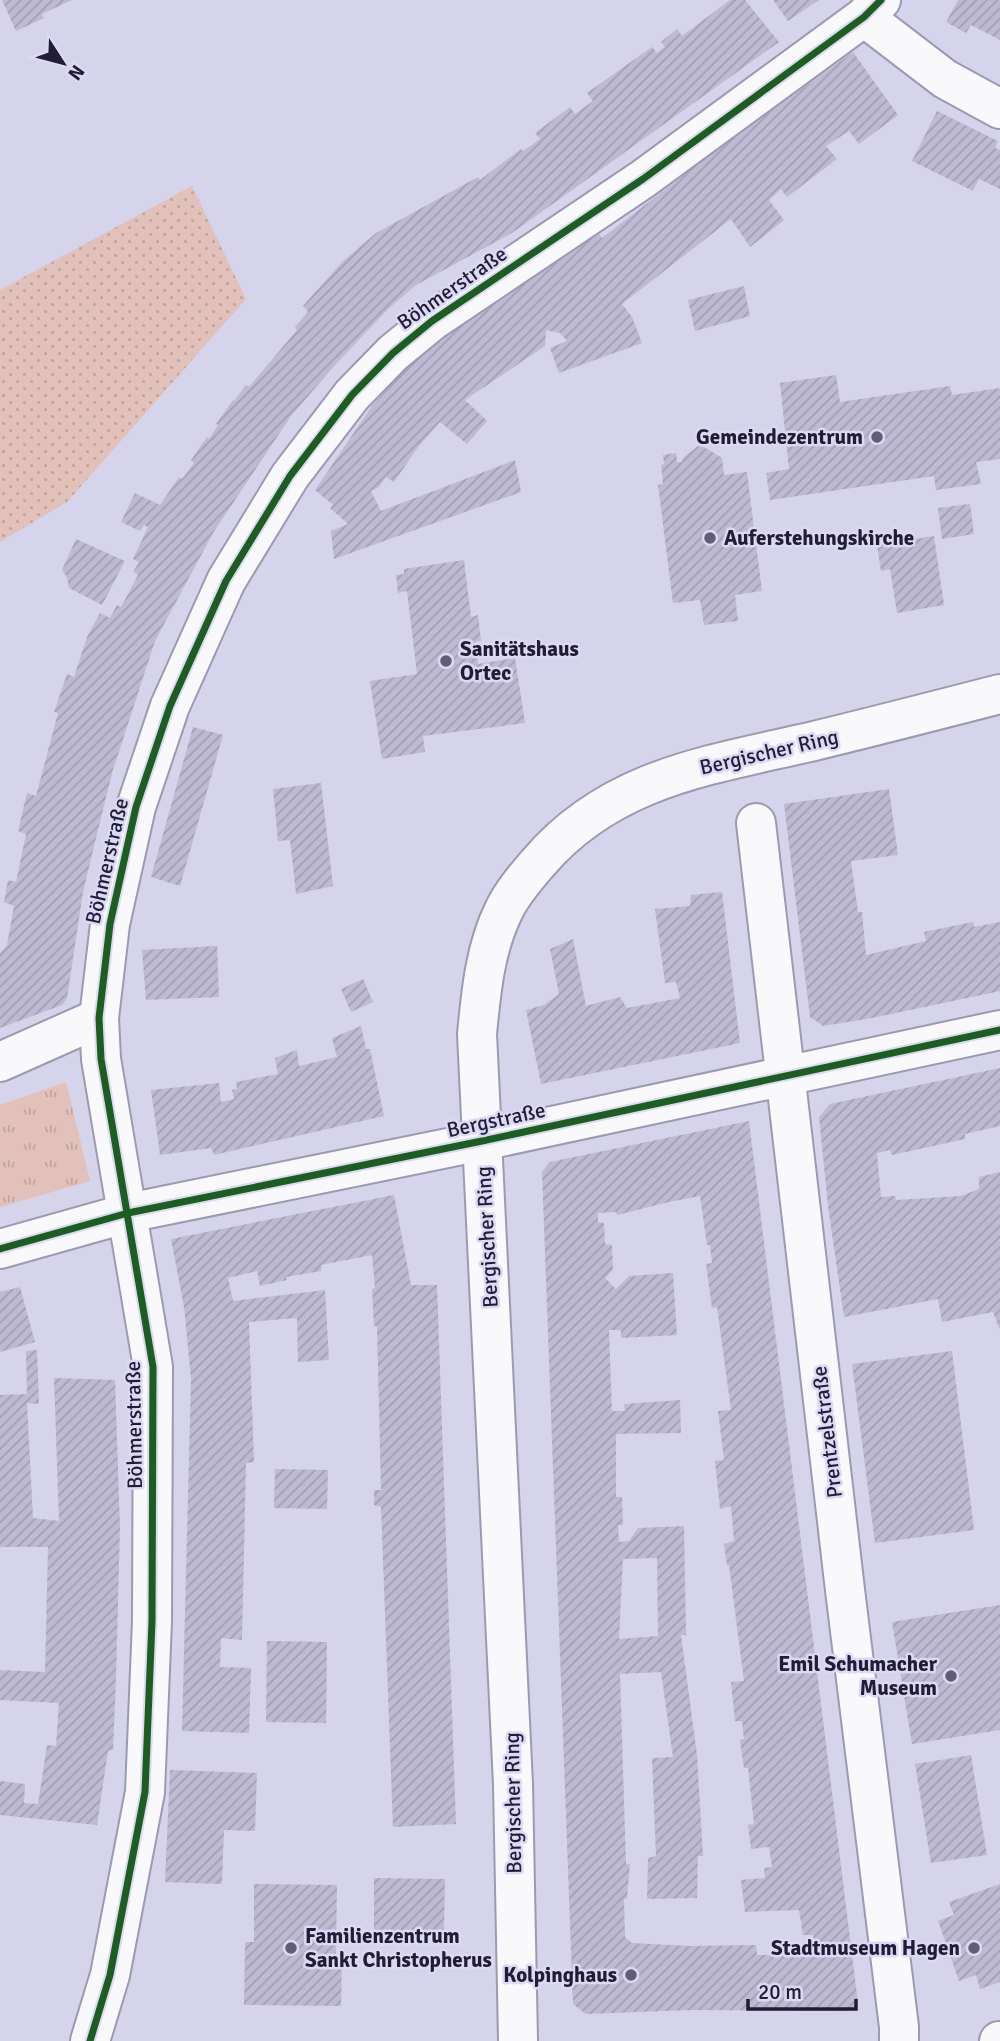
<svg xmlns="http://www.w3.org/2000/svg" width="1000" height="2041" font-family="Signika,sans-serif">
  <defs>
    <pattern id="grass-dots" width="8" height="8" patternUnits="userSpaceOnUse" patternTransform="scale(1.75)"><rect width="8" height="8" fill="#e1c1ba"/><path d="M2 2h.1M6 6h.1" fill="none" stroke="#c1a5a0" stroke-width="1.8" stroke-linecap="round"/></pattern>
    <pattern id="park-tufts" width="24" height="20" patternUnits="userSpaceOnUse" patternTransform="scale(1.75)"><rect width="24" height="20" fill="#e1c1ba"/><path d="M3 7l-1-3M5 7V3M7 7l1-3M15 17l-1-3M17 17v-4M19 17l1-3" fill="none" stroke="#c1a5a0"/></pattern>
    <pattern id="building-hatch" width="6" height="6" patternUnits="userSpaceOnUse" patternTransform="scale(1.75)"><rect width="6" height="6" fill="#bdbad2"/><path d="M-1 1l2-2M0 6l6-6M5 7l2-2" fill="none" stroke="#a29fb5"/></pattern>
  </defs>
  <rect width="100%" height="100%" fill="#d5d4ea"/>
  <path fill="url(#grass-dots)" d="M 192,186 L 246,299 L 67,502 L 0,542 L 0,290 Z"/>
  <path fill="url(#park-tufts)" d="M 66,1082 L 90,1181 L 0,1207 L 0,1105 Z"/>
  <path fill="url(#building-hatch)" fill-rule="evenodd" d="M 2,0 L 72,0 L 42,14 L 44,18 L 16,31 Z
    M 730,0 L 745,0 L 779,42 L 512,233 L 416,285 L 388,309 L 336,364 L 291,416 L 213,533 L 155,641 L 112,773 L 98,830 L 83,892 L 67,998 L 62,1005 L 0,1028 L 0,953 L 7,945 L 14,906 L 4,902 L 8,880 L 16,882 L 26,834 L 18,831 L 27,793 L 36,796 L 58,713 L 54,712 L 67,674 L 74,677 L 87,637 L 100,613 L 110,618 L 117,605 L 121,607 L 138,575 L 133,572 L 139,562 L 133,559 L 148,527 L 144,525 L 140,531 L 121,522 L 135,493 L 160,505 L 179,477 L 182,479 L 194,463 L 191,460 L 207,437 L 209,439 L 218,425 L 216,424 L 233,400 L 234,401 L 246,385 L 249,387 L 297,330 L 295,327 L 308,312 L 303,306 L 342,262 L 376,233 L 478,177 L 480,180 L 521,149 L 523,151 L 540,139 L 535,133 L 570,107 L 575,114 L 593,101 L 587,93 L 652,47 L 657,53 L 665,47 L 661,42 L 677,29 L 682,36 Z
    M 773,0 L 819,0 L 788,21 Z
    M 958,0 L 1000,0 L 1000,40 L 971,25 L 966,33 L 946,22 Z
    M 853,52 L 898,115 L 859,144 L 849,131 L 826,146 L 837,159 L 787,197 L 781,189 L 769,200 L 784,220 L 750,247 L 731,219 L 622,304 L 632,317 L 642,343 L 559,373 L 550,348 L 567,341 L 560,333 L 546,330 L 545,346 L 465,400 L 487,421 L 467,444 L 440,422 L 418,447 L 394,482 L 386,477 L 379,487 L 371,491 L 381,511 L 515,460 L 521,492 L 334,559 L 331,531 L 348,524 L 330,508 L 333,505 L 315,490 L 372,406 L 415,358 L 597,230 L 602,238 L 710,155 Z
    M 937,111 L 998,141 L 995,148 L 1000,150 L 1000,189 L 979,179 L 973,191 L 912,161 Z
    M 744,286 L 750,316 L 695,331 L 688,300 Z
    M 836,375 L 840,402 L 950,386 L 952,395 L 1000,388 L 1000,459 L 976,462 L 981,484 L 936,490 L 934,476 L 770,500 L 766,473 L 789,469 L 780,383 Z
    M 698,446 L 704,447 L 722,458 L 724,475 L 747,472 L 762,591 L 735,595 L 738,621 L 704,625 L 700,600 L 673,603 L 658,485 L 663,484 L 661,465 L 664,464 L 663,455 L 676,453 L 677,462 L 681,462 L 684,457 Z
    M 970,504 L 974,534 L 942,539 L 938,508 Z
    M 934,536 L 944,605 L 897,613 L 890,569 L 881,571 L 877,545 Z
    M 76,539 L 125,561 L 102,605 L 69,588 L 67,577 L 62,570 Z
    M 464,560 L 471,617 L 478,615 L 481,641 L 476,641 L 478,664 L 515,658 L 525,723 L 423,736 L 425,752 L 382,759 L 370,681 L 417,674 L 407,591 L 398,593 L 396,575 L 404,574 L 404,569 Z
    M 193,727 L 223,735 L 180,886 L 151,877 Z
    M 321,783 L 333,886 L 296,894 L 290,840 L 278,841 L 273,789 Z
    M 889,789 L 898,855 L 851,861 L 858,912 L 862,912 L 866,955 L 926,941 L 924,932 L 973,922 L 974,927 L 1000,922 L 1000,991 L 872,1018 L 823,1026 L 810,1017 L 784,804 Z
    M 722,892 L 740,1043 L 541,1084 L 526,1010 L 544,1005 L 559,994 L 550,949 L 573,939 L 586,1006 L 620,997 L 627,1008 L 680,998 L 676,982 L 665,983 L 655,909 L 690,906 L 691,895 Z
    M 217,946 L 219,997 L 146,1000 L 142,950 Z
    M 363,979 L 373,1002 L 351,1012 L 341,989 Z
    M 361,1026 L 366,1049 L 370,1049 L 384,1116 L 214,1155 L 211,1148 L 160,1155 L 151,1090 L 219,1083 L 221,1102 L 234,1099 L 232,1090 L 237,1089 L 236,1082 L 278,1074 L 275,1058 L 297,1050 L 299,1066 L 337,1057 L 332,1038 Z
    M 1000,1068 L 1000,1126 L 965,1134 L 965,1139 L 892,1155 L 890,1150 L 877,1153 L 881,1197 L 895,1196 L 896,1200 L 961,1196 L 979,1189 L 979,1177 L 1000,1172 L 1000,1330 L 993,1312 L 942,1322 L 938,1299 L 844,1317 L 828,1206 L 819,1117 L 830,1104 Z
    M 749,1121 L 858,2003 L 850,2011 L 691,2010 L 586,2014 L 573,2004 L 542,1172 L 550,1162 ZM 700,1196 L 707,1245 L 710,1245 L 712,1263 L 706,1264 L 712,1308 L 717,1307 L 731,1410 L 718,1411 L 724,1460 L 715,1461 L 720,1509 L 731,1506 L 734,1541 L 724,1544 L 727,1565 L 729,1565 L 744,1681 L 731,1682 L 735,1721 L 742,1721 L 744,1739 L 740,1740 L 744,1768 L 748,1768 L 754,1824 L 748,1825 L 751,1849 L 769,1847 L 772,1867 L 764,1868 L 765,1878 L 741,1880 L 745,1912 L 799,1910 L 803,1935 L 813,1935 L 816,1955 L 757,1955 L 756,1945 L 690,1946 L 632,1943 L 625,1937 L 624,1899 L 627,1898 L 630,1864 L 626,1864 L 620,1674 L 661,1672 L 673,1757 L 652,1758 L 656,1856 L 648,1858 L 647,1899 L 697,1898 L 698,1856 L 703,1856 L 697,1755 L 681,1635 L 686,1635 L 684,1526 L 638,1528 L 629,1541 L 619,1542 L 618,1525 L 623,1525 L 622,1497 L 616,1497 L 616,1434 L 681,1433 L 680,1400 L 624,1404 L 625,1411 L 612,1411 L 609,1330 L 621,1330 L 621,1338 L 677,1335 L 673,1273 L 629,1276 L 616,1289 L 605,1278 L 613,1270 L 612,1245 L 605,1244 L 604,1223 L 598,1222 L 598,1213 L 616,1212 L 617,1215 L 669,1202 ZM 657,1558 L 658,1636 L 619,1639 L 623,1559 Z
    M 394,1195 L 411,1285 L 437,1285 L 456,1824 L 393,1827 L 381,1507 L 374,1505 L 374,1490 L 381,1490 L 377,1326 L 374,1326 L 372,1289 L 375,1288 L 372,1255 L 321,1265 L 321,1271 L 286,1277 L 287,1280 L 260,1286 L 257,1271 L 228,1278 L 233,1301 L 325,1290 L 329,1360 L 298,1362 L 297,1318 L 249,1322 L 254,1462 L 246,1463 L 242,1640 L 221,1638 L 220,1667 L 251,1668 L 249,1733 L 182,1731 L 191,1379 L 184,1307 L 171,1239 Z
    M 20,1287 L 35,1342 L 0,1352 L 0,1292 Z
    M 37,1350 L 39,1404 L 27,1403 L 33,1518 L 59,1521 L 54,1378 L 115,1380 L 120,1527 L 116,1677 L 113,1750 L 108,1751 L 97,1825 L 0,1815 L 0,1781 L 25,1784 L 24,1803 L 38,1804 L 47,1745 L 56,1746 L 59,1703 L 0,1700 L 0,1670 L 45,1672 L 48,1547 L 0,1547 L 0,1395 L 27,1394 L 26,1351 Z
    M 952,1351 L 974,1530 L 875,1543 L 852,1364 Z
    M 275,1469 L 328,1470 L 327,1509 L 274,1508 Z
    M 1000,1605 L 1000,1730 L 912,1744 L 892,1622 Z
    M 267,1641 L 327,1642 L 326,1723 L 266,1722 Z
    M 971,1755 L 987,1855 L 931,1863 L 915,1764 Z
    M 170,1770 L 257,1773 L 255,1831 L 224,1830 L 222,1884 L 165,1882 Z
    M 374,1878 L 445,1879 L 444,1932 L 374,1932 Z
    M 254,1884 L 337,1885 L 336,1954 L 342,1954 L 341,2006 L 244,2005 L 245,1942 L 254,1942 Z
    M 1000,1884 L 1000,1982 L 980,1989 L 976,1975 L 959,1981 L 938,1921 L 954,1915 L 949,1902 Z"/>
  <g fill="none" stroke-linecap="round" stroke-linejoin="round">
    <defs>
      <path id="street" d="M 864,17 L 945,79 L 1000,109
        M 756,823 L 845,1590 L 899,2027 L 899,2041
        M 0,1062 L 99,1018
        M 0,1249 L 128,1213 L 482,1141 L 1000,1030
        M 90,2041 L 110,1975 L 145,1792 L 152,1621 L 153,1367 L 101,1059 L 99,1018 L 110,924 L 136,807 L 170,706 L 226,581 L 290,476 L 352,395 L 393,353 L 432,321 L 643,179 L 864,17 L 881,0
        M 999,2041 L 1000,2041"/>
      <path id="secondary" d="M 518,2041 L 513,1784 L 477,1034 C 481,992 485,948 504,910 C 512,893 526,877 538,863 C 611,777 711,765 814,741 C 876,726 938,710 1000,694"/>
    </defs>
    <use href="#street" stroke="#9c9ab0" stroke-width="42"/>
    <use href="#secondary" stroke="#9c9ab0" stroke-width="42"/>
    <use href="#street" stroke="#f9f9fc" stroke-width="38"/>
    <use href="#secondary" stroke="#f9f9fc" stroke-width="38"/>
    <defs>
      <path id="cycleway" d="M 0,1249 L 128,1213 L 482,1141 L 1000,1030
        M 90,2041 L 110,1975 L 145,1792 L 152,1621 L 153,1367 L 101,1059 L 99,1018 L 110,924 L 136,807 L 170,706 L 226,581 L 290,476 L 352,395 L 393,353 L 432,321 L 643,179 L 864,17 L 881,0"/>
    </defs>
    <use href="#cycleway" stroke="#dbd9f5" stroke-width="11"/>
    <use href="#cycleway" stroke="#1b5e20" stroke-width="7"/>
  </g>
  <g fill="#605d76" stroke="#dbd9f5" stroke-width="2.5">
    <circle cx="877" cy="437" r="7"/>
    <circle cx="710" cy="538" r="7"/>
    <circle cx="446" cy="661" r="7"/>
    <circle cx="951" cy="1676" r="7"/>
    <circle cx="291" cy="1948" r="7"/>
    <circle cx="974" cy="1948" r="7"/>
    <circle cx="631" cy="1975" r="7"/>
  </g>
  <g text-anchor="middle" stroke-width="5" stroke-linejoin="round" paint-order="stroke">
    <g font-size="21" fill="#211d37" stroke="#dbd9f5">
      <text transform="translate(452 288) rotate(-35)" y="7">Böhmerstraße</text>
      <text transform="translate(769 752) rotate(-13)" y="7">Bergischer Ring</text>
      <text transform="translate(107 861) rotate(-77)" y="7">Böhmerstraße</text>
      <text transform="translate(496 1120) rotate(-12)" y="7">Bergstraße</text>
      <text transform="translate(487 1237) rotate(-93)" y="7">Bergischer Ring</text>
      <text transform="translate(134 1425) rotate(-91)" y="7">Böhmerstraße</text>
      <text transform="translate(827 1432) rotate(-97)" y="7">Prentzelstraße</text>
      <text transform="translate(513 1803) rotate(-91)" y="7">Bergischer Ring</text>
    </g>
    <g font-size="21" font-weight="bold" fill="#211d37" stroke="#dbd9f5" text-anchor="end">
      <text x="863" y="444">Gemeindezentrum</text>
      <text x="724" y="545" text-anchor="start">Auferstehungskirche</text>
      <text x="460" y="656" text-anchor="start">Sanitätshaus<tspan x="460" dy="24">Ortec</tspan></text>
      <text x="937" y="1671">Emil Schumacher<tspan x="937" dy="24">Museum</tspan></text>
      <text x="305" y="1943" text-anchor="start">Familienzentrum<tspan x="305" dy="24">Sankt Christopherus</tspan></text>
      <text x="960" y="1955">Stadtmuseum Hagen</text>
      <text x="617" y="1982">Kolpinghaus</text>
    </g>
  </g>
  <g transform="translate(63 63) rotate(126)" stroke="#dbd9f5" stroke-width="5" paint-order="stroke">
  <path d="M0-5L12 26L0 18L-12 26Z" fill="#211d37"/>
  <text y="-10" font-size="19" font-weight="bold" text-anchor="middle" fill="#211d37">N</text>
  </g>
  <path d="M748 1999v10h108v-10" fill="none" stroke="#211d37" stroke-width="3.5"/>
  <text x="758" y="1999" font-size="21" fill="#211d37" stroke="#dbd9f5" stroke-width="5" paint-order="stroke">20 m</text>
</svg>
